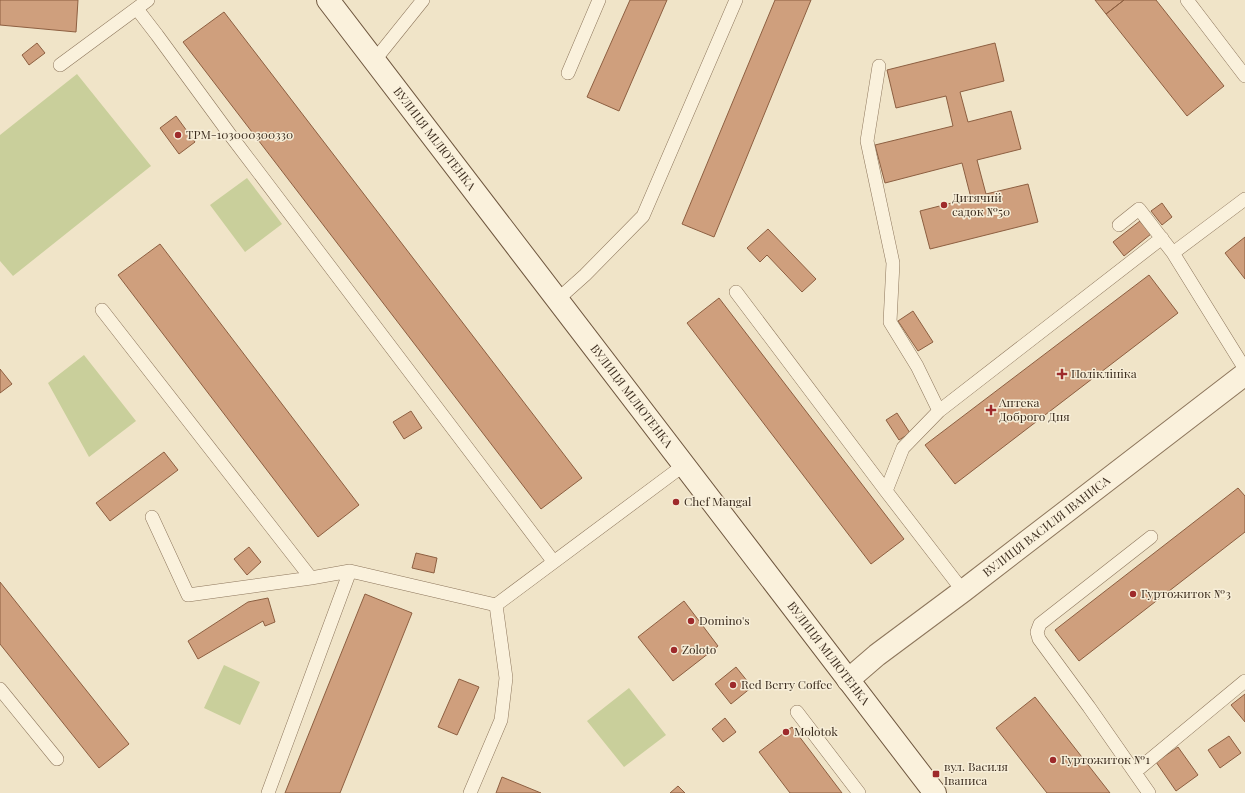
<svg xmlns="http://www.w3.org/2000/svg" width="1245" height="793" font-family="'Playfair Display',serif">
  <rect width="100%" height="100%" fill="#f0e4c8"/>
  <path fill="#c9cf9b" d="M 77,74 L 151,166 L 13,276 L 0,261 L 0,135 Z
    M 247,178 L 282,224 L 245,252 L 210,205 Z
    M 84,355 L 136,421 L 89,457 L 48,383 Z
    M 224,665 L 260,682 L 240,725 L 204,708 Z
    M 629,688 L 666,735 L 624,767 L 587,721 Z"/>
  <path fill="#cf9f7d" stroke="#8d5f41" d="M 0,0 L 78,0 L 76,32 L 0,25 Z
    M 630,0 L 667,0 L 619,111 L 587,97 Z
    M 775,0 L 811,0 L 714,237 L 682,224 Z
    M 1095,0 L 1124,0 L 1106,14 Z
    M 1124,0 L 1156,0 L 1224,86 L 1187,116 L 1106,14 Z
    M 224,12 L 582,478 L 541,509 L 183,42 Z
    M 37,43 L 45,53 L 29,65 L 22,55 Z
    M 995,43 L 1004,81 L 960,92 L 968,122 L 1011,111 L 1021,149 L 977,160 L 986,194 L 1028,184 L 1038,222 L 930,249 L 920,211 L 971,198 L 962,163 L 885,183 L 875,145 L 953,126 L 946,96 L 896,108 L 887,70 Z
    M 176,116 L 195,142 L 179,154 L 160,128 Z
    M 1162,203 L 1172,217 L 1162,225 L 1151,211 Z
    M 1140,221 L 1151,234 L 1124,256 L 1113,242 Z
    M 768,229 L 816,279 L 802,292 L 767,255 L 760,262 L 747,248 Z
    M 1245,237 L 1245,279 L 1225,253 Z
    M 160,244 L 359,505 L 318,537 L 118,275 Z
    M 1149,275 L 1178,313 L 955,484 L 925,445 Z
    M 719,298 L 904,539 L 871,564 L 687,323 Z
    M 913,311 L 933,342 L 918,351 L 898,321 Z
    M 0,369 L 12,384 L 0,393 Z
    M 411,411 L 422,428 L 404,439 L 393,422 Z
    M 897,413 L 910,433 L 899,440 L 886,420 Z
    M 164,452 L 178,470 L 110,521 L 96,503 Z
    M 1238,488 L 1245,496 L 1245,532 L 1079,661 L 1055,630 Z
    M 249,547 L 261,562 L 247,575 L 234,559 Z
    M 416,553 L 437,558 L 434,573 L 412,568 Z
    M 0,582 L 129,744 L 99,768 L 0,644 Z
    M 365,594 L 412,613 L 340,793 L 285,793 Z
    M 268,598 L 275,622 L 265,626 L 263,621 L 198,659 L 188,641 L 248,602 Z
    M 684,601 L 718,646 L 673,681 L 638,637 Z
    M 736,667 L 752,687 L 731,704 L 715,684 Z
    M 459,679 L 479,687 L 457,735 L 438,727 Z
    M 1245,694 L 1245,722 L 1231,705 Z
    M 1035,697 L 1110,793 L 1047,793 L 996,728 Z
    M 725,718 L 736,732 L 723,742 L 712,729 Z
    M 792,727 L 808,748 L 842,793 L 790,793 L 759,752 Z
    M 1229,736 L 1241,753 L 1220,768 L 1208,750 Z
    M 1178,747 L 1198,775 L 1176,791 L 1156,762 Z
    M 502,777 L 541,793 L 496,793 Z
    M 678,786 L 685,793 L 670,793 Z"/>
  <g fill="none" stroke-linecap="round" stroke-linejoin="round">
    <defs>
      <path id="lane" d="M 1187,0 L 1245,76
        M 137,9 L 157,35 L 231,136 L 553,561
        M 374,61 L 423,0
        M 60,65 L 148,0
        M 879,66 L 867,141 L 893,263 L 890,322 L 917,366 L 939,411
        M 568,73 L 599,0
        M 1119,225 L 1139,209 L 1173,253 L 1245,369
        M 1173,253 L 1245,199
        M 736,292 L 886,491 L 963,591
        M 557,300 L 585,275 L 643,216 L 736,0
        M 102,310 L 311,578 L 350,571 L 496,605 L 684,465
        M 886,491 L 903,448 L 939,411 L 1162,238
        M 152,517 L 188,595 L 311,578
        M 0,689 L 57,759
        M 797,712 L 859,793
        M 1135,772 L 1245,681
        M 268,793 L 350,571
        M 470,793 L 501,720 L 506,678 L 496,605
        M 1149,793 L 1089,707 L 1039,639 L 1037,632 L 1040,624 L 1151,537"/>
      <g id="street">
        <path id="s1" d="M 848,680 L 877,655 L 963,591 L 1245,374"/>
      </g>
      <g id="secondary">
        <path id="s2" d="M 328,0 L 935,793"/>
      </g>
    </defs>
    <use href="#lane" stroke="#8d765c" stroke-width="14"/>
    <use href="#street" stroke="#8d765c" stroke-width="24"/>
    <use href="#secondary" stroke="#6f573f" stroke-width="24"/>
    <use href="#lane" stroke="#faf1dc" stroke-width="13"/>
    <use href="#street" stroke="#faf1dc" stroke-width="22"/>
    <use href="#secondary" stroke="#faf1dc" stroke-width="22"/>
  </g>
  <g fill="#9e2a2b" stroke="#f7eed8" stroke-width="1.5">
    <circle cx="178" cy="135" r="4"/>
    <circle cx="944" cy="205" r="4"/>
    <path d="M1060 368h4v4h4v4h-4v4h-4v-4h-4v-4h4z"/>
    <path d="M989 404h4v4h4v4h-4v4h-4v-4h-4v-4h4z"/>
    <circle cx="676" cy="502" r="4"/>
    <circle cx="1133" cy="594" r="4"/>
    <circle cx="691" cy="621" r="4"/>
    <circle cx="674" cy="650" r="4"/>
    <circle cx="733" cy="685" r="4"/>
    <circle cx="786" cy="732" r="4"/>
    <circle cx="1053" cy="760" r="4"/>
    <rect x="932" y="770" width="8" height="8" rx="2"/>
  </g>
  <g text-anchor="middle" stroke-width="3" stroke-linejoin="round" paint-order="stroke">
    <g font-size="12" fill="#3d2e20" stroke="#f7eed8" text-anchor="start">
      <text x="186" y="139">ТРМ-103000300330</text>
      <text x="952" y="202">Дитячий<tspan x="952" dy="14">садок №50</tspan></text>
      <text x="1071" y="378">Поліклініка</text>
      <text x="999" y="407">Аптека<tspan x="999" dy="14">Доброго Дня</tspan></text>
      <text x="684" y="506">Chef Mangal</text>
      <text x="1141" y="598">Гуртожиток №3</text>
      <text x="699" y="625">Domino's</text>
      <text x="682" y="654">Zoloto</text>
      <text x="741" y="689">Red Berry Coffee</text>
      <text x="794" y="736">Molotok</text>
      <text x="1061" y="764">Гуртожиток №1</text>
      <text x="944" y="771">вул. Василя<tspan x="944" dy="14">Іваниса</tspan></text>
    </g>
    <g font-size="12" fill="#3d2e20" stroke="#f7eed8">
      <text dy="4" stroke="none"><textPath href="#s2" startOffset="175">ВУЛИЦЯ МІЛЮТЕНКА</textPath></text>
      <text dy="4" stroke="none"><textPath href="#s2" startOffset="499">ВУЛИЦЯ МІЛЮТЕНКА</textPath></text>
      <text dy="4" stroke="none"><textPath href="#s1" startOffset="251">ВУЛИЦЯ ВАСИЛЯ ІВАНИСА</textPath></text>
      <text dy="4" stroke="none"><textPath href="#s2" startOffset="823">ВУЛИЦЯ МІЛЮТЕНКА</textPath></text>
    </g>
  </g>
</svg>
